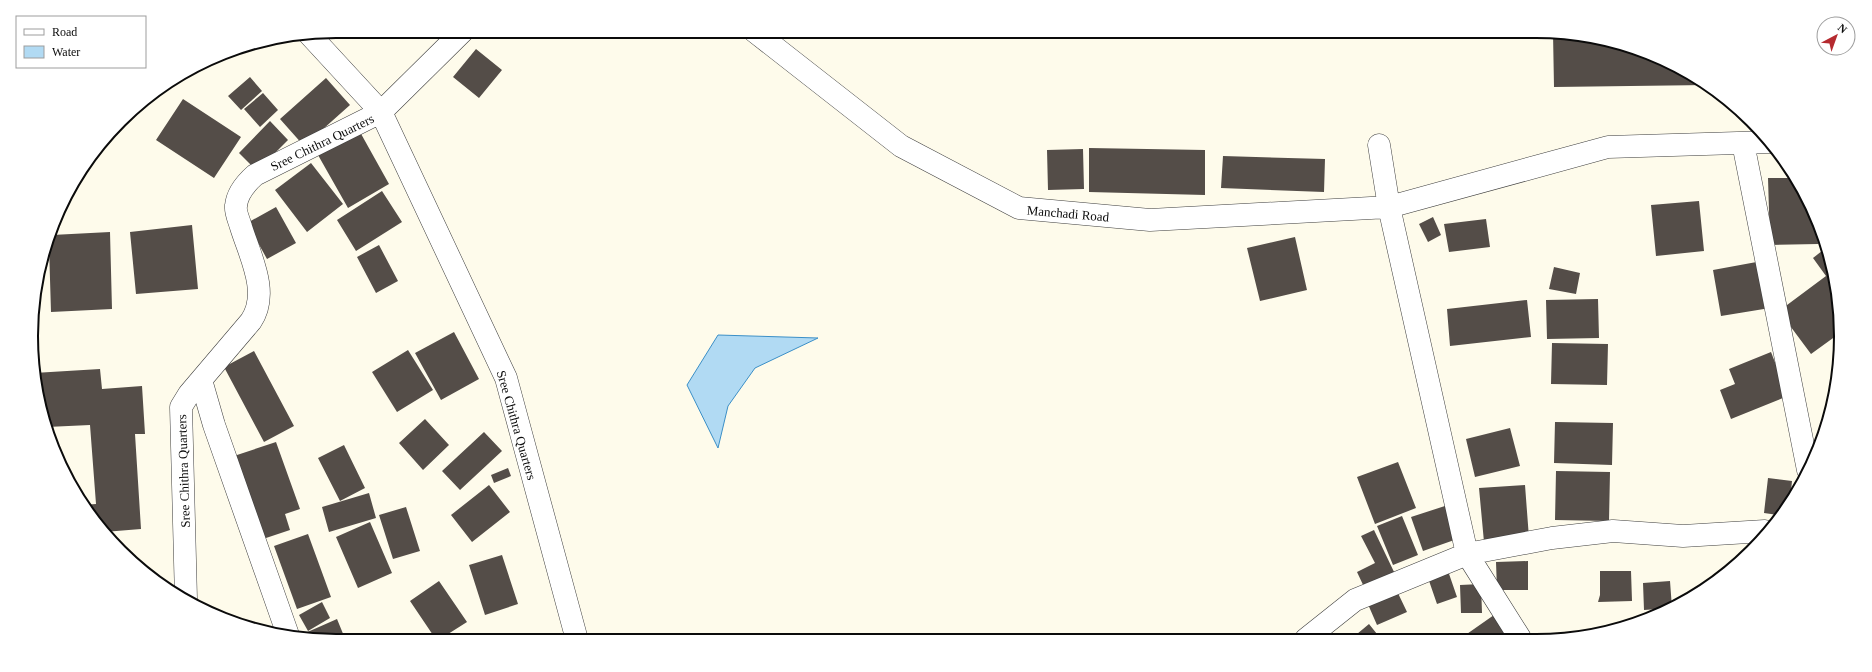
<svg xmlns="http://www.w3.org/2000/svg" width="1872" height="672" font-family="'Times New Roman',serif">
  <rect width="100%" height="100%" fill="#fefbeb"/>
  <path fill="#b1daf3" stroke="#3b8fc7" d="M 718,335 L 818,338 L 755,368 L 728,406 L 718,448 L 687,385 Z"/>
  <path fill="#544d48" d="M 1553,33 L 1615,41 L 1671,62 L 1707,85 L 1554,87 Z
    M 476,49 L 502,70 L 479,98 L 453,77 Z
    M 250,77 L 262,91 L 241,110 L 228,96 Z
    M 326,78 L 350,105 L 304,146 L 280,119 Z
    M 263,93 L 278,110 L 260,127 L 244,109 Z
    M 151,97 L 140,109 L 136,106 Z
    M 183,99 L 241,137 L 214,178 L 156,140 Z
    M 270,121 L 288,140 L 257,171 L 239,153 Z
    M 360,132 L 389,184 L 348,208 L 318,155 Z
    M 1089,148 L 1205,150 L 1205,195 L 1089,192 Z
    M 1083,149 L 1084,189 L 1048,190 L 1047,150 Z
    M 1223,156 L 1325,159 L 1324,192 L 1221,188 Z
    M 311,163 L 343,204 L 307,232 L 275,190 Z
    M 1768,178 L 1796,178 L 1817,220 L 1818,244 L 1770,245 Z
    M 382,191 L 402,222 L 356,251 L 337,220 Z
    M 1699,201 L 1704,251 L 1656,256 L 1651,205 Z
    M 276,207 L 296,243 L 267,259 L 247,223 Z
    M 1433,217 L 1441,235 L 1428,242 L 1419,224 Z
    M 1486,219 L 1490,247 L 1449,252 L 1444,224 Z
    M 192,225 L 198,289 L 136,294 L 130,232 Z
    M 110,232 L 112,309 L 51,312 L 49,246 L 52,235 Z
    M 1295,237 L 1307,290 L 1260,301 L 1247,248 Z
    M 379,245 L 398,281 L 376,293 L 357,257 Z
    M 1827,247 L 1838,296 L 1840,333 L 1811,354 L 1779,311 L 1826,276 L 1813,258 Z
    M 1762,261 L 1770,308 L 1721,316 L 1713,270 Z
    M 1554,267 L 1580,273 L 1576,294 L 1549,289 Z
    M 1598,299 L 1599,338 L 1547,339 L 1546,300 Z
    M 1527,300 L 1531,337 L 1450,346 L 1447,309 Z
    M 454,332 L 479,379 L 441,400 L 415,353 Z
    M 1552,343 L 1608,344 L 1607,385 L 1551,384 Z
    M 408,350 L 433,390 L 397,412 L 372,372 Z
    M 254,351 L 294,426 L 264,442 L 224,367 Z
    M 1771,352 L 1788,396 L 1731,419 L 1720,390 L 1735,384 L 1729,369 Z
    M 100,369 L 102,389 L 142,386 L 145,434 L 135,434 L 141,529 L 104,532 L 82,505 L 96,504 L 90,425 L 47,427 L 41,415 L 34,373 Z
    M 425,419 L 449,445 L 423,470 L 399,443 Z
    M 1555,422 L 1613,423 L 1612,465 L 1554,463 Z
    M 1510,428 L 1520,466 L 1475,477 L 1466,439 Z
    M 484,432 L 502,451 L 460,490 L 442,471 Z
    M 276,442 L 300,509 L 285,514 L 290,530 L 263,539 L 234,456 Z
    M 344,445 L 365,488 L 340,501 L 318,458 Z
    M 1398,462 L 1416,508 L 1375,524 L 1357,477 Z
    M 508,468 L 511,476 L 494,483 L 491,475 Z
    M 1556,471 L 1610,472 L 1609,521 L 1555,520 Z
    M 1768,478 L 1792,481 L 1790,501 L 1778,515 L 1764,513 Z
    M 489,485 L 510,512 L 472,542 L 451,515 Z
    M 1525,485 L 1529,538 L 1484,542 L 1479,488 Z
    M 369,493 L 376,518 L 329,532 L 322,507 Z
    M 1448,505 L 1460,538 L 1423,551 L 1411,517 Z
    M 406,507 L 420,551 L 393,559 L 379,515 Z
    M 1402,516 L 1418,555 L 1393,565 L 1377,526 Z
    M 370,522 L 392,573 L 358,588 L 336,537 Z
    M 1374,530 L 1395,574 L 1365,589 L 1357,572 L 1375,563 L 1361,536 Z
    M 308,534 L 331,597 L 297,609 L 274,546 Z
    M 502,555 L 518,604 L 485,615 L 469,565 Z
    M 1528,561 L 1528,590 L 1497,590 L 1496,562 Z
    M 1447,568 L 1457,597 L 1437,604 L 1427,575 Z
    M 1600,571 L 1631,571 L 1632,601 L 1598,602 L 1600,595 Z
    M 439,581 L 467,622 L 437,641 L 410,601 Z
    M 1670,581 L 1672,608 L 1644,610 L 1643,583 Z
    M 1481,584 L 1482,613 L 1461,613 L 1460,585 Z
    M 1396,589 L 1407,612 L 1377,625 L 1367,602 Z
    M 322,602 L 330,618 L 308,631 L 299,615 Z
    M 1494,615 L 1509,638 L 1465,639 L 1464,636 Z
    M 337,619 L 346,641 L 304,637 L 303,634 Z
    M 1369,624 L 1381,639 L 1351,639 Z"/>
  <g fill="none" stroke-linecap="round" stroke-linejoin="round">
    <defs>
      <path id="street" d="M 754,31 L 901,146 L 1019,208 L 1150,220 L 1389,207 L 1608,147 L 1770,142
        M 309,34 L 381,112 L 463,31
        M 1743,143 L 1808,470
        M 1379,145 L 1389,207 L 1467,554 L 1520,638
        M 201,380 L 214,425 L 288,635
        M 186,599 L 181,407 L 189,394 L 251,321 C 270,293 250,256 241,227 C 239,220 235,212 236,206 C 237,193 246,183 255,175 L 381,112 L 506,378 L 577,640
        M 1306,639 L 1355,600 L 1467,554 L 1552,538 L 1613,531 L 1683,536 L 1765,531"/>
    </defs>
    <use href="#street" stroke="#3e3e3e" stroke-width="23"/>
    <use href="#street" stroke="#fff" stroke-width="22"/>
  </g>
  <g text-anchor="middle" stroke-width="4" stroke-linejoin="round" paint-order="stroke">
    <g font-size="13" fill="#0b0b0b" stroke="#fff">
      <text transform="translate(322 142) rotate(-26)" y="5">Sree Chithra Quarters</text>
      <text transform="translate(1068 213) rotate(5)" y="5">Manchadi Road</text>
      <text transform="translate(517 425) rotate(74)" y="5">Sree Chithra Quarters</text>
      <text transform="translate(183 471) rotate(-92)" y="5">Sree Chithra Quarters</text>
    </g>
  </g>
  <path d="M0 0H1872V672H0ZM336 38H1536A298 298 0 0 1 1834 336V336A298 298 0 0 1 1536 634H336A298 298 0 0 1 38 336V336A298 298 0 0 1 336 38Z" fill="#fff" fill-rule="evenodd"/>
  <path fill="none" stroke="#0b0b0b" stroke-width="2" d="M336 38H1536A298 298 0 0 1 1834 336V336A298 298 0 0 1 1536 634H336A298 298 0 0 1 38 336V336A298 298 0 0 1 336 38Z"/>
  <rect x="16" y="16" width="130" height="52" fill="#ffffff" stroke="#9d9d9d"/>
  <rect x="24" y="29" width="20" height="6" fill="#ffffff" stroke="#9d9d9d"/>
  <text x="52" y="36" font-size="12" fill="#0b0b0b">Road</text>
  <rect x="24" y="46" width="20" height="12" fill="#b1daf3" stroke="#9d9d9d"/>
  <text x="52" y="56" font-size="12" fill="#0b0b0b">Water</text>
  <g transform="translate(1836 36) rotate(41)"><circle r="19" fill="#ffffff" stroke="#9d9d9d"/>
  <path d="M0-3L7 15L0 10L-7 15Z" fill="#b52a2f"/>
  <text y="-6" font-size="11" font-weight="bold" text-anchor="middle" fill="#0b0b0b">N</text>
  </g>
</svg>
